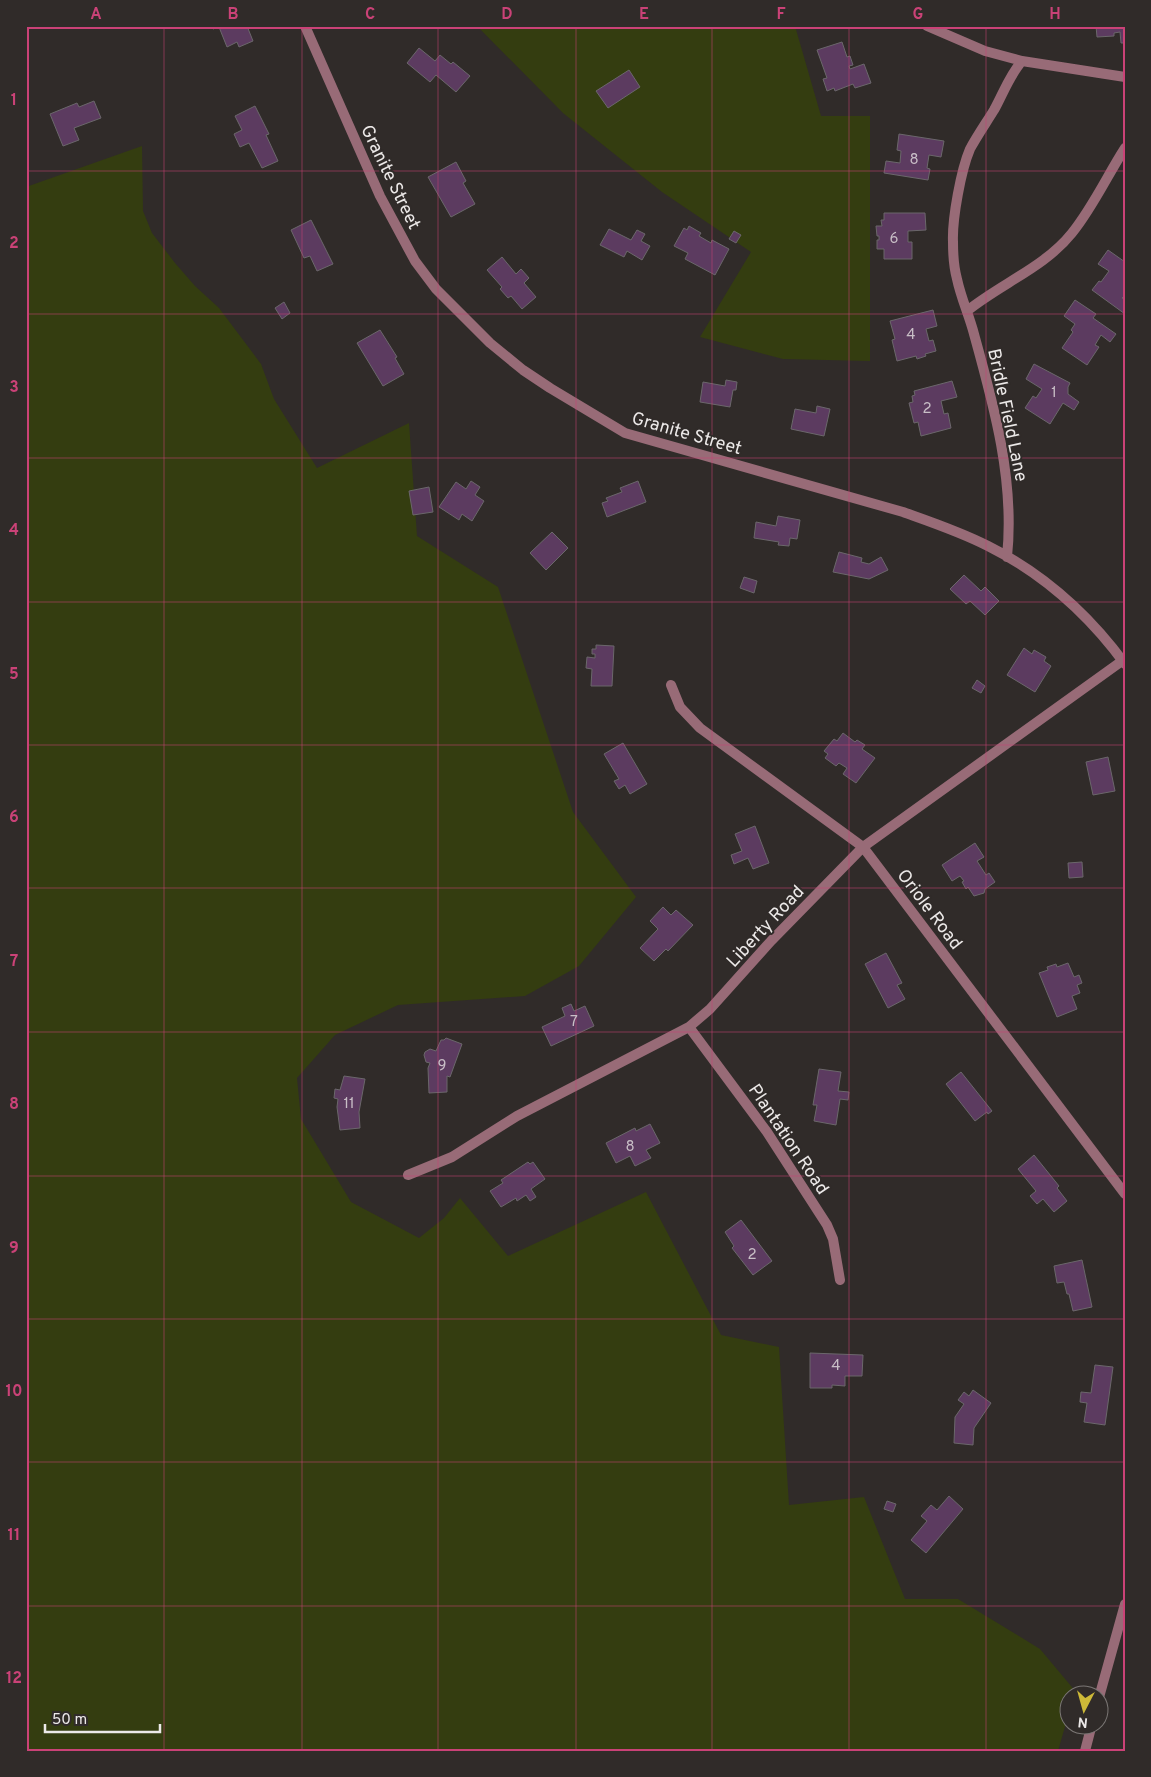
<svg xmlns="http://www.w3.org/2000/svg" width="1151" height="1777" font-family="Overpass,sans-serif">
  <rect width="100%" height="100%" fill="#302b29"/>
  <path fill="#343d10" d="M 477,26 L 795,26 L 821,116 L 870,116 L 870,361 L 783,359 L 700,337 L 751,252 L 662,192 L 563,113 Z
    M 142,146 L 143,211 L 152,233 L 175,263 L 195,286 L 219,308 L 261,364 L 274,399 L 317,468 L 409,423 L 417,536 L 498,587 L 573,812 L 636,897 L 579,966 L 525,996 L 398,1005 L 335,1035 L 297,1078 L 301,1119 L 351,1202 L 419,1238 L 444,1218 L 460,1198 L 508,1256 L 646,1192 L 721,1335 L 779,1347 L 789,1505 L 864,1497 L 905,1599 L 958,1599 L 1040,1649 L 1076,1692 L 1075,1694 L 1068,1694 L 1068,1716 L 1058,1751 L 26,1751 L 26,187 Z"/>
  <path fill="#5c3b60" stroke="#6b676b" d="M 212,26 L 247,26 L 253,41 L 239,47 L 237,42 L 227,47 L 219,27 L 213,29 Z
    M 1096,26 L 1125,26 L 1125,43 L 1121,43 L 1120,32 L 1114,33 L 1114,36 L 1097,37 Z
    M 842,42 L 847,57 L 850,56 L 853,65 L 849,66 L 850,69 L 864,64 L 871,83 L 855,88 L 853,84 L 835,91 L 834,88 L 827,91 L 823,79 L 827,78 L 817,50 Z
    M 419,48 L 435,61 L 440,55 L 451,64 L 453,62 L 470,76 L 456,92 L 436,75 L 430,82 L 407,63 Z
    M 629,70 L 640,87 L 608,108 L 596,91 Z
    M 94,101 L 101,118 L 74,128 L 79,140 L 63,146 L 50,114 L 77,103 L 79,107 Z
    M 255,106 L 269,134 L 266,135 L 278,161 L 262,168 L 249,143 L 240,147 L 234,134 L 242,130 L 235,116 Z
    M 899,134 L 944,141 L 941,157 L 929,155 L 927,168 L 930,169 L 928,180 L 884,173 L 886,161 L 900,163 L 901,151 L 897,150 Z
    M 456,162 L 466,181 L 463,183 L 475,204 L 451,217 L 428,177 Z
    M 884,213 L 925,213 L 926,230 L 908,231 L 908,242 L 912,242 L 912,259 L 884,259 L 884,249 L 877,249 L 877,240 L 879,240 L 879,236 L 877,236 L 876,226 L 882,226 L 881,220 L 884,220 Z
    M 311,220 L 333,264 L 317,271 L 310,256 L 304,258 L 291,230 Z
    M 689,226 L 701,233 L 699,236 L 711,243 L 712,240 L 729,249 L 715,275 L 685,259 L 688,253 L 674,246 L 684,228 L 687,230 Z
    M 609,229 L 631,240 L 637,230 L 645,234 L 641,241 L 650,246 L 642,260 L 627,251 L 624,257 L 600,245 Z
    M 734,231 L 741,235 L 736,243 L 729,239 Z
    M 1108,250 L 1125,262 L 1125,295 L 1122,298 L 1125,300 L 1125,314 L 1092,290 L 1099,281 L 1101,282 L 1109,271 L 1098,264 Z
    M 502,257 L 516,274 L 521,269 L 529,278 L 524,283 L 536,297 L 522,309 L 511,296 L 508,298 L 500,289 L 502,287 L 487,270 Z
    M 1075,300 L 1096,314 L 1093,318 L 1116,334 L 1110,342 L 1101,335 L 1095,345 L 1099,347 L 1087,365 L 1062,348 L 1073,332 L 1071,330 L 1075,324 L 1064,316 Z
    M 284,302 L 290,313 L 282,319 L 275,308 Z
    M 933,310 L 937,326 L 926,329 L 929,341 L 933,340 L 936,351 L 925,354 L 926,356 L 917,359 L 916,356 L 897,361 L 892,340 L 895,339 L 890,321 Z
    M 380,330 L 397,357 L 395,358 L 404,374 L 383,386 L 357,343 Z
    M 1034,364 L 1070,383 L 1068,387 L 1068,394 L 1079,402 L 1074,410 L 1063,403 L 1050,424 L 1025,408 L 1033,396 L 1036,398 L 1042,389 L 1026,379 Z
    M 726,380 L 737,382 L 736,390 L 733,390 L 730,407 L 700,402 L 703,382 L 725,386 Z
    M 952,381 L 957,397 L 941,401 L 944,414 L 948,413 L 951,428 L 921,436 L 918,422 L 914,423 L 909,403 L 913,402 L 912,396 L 915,395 L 914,391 Z
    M 817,406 L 830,409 L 824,436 L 791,429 L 795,409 L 816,413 Z
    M 471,481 L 480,487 L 475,495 L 484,501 L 472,521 L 462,514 L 459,520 L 439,507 L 456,482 L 466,489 Z
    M 638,481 L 646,502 L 607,517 L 602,503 L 608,501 L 606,498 L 622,492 L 620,488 Z
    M 429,487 L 433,512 L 413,515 L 409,491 Z
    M 778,516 L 800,520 L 797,539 L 790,538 L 789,546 L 778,545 L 779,542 L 754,538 L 756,522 L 776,526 Z
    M 552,532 L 568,548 L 546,570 L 530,553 Z
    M 839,552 L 862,558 L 861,562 L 869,564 L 881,557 L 888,570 L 869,579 L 833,572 Z
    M 964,575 L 981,591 L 985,587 L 999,601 L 985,615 L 970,601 L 966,604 L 950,589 Z
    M 744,577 L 757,581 L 754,593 L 740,588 Z
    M 596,645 L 614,646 L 612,686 L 591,686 L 592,669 L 586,668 L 587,657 L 595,658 L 595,654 L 592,654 L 592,649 L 596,649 Z
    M 1024,648 L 1032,654 L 1034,650 L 1046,657 L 1044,661 L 1051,666 L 1035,692 L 1007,675 Z
    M 977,680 L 985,686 L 981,693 L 972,688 Z
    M 843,733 L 855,742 L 857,740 L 865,745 L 862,749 L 875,758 L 856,783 L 843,774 L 847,768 L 839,763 L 836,766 L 825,758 L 828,754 L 824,751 L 834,739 L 837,741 Z
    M 623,743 L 647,784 L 630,794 L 625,785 L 619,789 L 614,781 L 619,779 L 604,754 Z
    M 1108,757 L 1115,791 L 1093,795 L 1086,762 Z
    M 755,826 L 769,863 L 753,869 L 748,858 L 734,864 L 731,855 L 742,851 L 735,834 Z
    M 975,843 L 984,857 L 977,861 L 986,875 L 989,873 L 995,882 L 985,889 L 984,893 L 974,896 L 968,887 L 966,889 L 962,882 L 964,881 L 960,876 L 952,881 L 942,865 Z
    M 1082,862 L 1083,877 L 1069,878 L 1068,863 Z
    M 663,907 L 671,915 L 676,910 L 693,925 L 668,951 L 666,949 L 654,961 L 640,948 L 658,929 L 650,921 Z
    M 886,953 L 902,983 L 897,985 L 905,999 L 888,1008 L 865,964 Z
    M 1068,963 L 1074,977 L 1079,975 L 1082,983 L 1077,985 L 1080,993 L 1072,996 L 1077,1009 L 1057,1017 L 1039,973 L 1048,970 L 1047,967 L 1056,964 L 1057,967 Z
    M 571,1004 L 574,1011 L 585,1006 L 594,1026 L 551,1046 L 542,1027 L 565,1016 L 562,1008 Z
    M 446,1038 L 462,1044 L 450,1077 L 447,1076 L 447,1092 L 429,1093 L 428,1068 L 430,1063 L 426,1062 L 424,1055 L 425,1052 L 430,1049 L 436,1051 L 441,1040 L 444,1040 Z
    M 819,1069 L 841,1072 L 838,1091 L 849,1092 L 848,1100 L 840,1099 L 836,1125 L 814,1121 L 817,1105 L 813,1105 Z
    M 961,1072 L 992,1111 L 988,1114 L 987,1112 L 975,1121 L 946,1084 Z
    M 344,1076 L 365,1079 L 359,1112 L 360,1128 L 340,1130 L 337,1107 L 338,1099 L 334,1098 L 335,1089 L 340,1090 Z
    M 650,1124 L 660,1143 L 646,1150 L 651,1158 L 635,1166 L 630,1156 L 616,1163 L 606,1143 L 635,1128 L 636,1131 Z
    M 1034,1155 L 1059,1186 L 1057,1188 L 1067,1201 L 1054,1212 L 1043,1199 L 1037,1204 L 1030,1196 L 1036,1191 L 1018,1169 Z
    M 528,1162 L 530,1164 L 533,1162 L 545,1179 L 531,1189 L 536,1197 L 530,1201 L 526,1195 L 517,1201 L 516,1198 L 501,1207 L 490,1191 L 503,1183 L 501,1180 Z
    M 741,1220 L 772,1261 L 753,1275 L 732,1248 L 734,1246 L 725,1232 Z
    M 1082,1260 L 1092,1307 L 1073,1311 L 1069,1294 L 1067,1294 L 1064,1282 L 1057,1283 L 1054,1266 Z
    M 810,1353 L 863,1355 L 862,1376 L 845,1376 L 845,1386 L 832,1385 L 832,1388 L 810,1388 Z
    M 1095,1365 L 1113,1367 L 1105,1425 L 1084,1422 L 1087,1403 L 1080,1402 L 1081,1392 L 1091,1393 Z
    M 973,1390 L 991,1403 L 974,1428 L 973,1445 L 954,1443 L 955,1417 L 964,1404 L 958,1400 L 964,1392 L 969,1396 Z
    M 949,1496 L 963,1509 L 926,1553 L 911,1540 L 927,1521 L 921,1516 L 931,1505 L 937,1510 Z
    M 887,1501 L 896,1504 L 893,1512 L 884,1509 Z"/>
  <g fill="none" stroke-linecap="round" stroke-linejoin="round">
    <path stroke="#986b77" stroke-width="10" d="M 305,26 L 380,196 L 415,261 L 436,289 L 490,343 L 523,370 L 550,388 L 625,433 L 903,512 C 931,522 961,532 988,546 C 1042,573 1089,615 1125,664
      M 927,26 L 985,51 L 1022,61
      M 967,311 C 1000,284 1045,267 1072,233 C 1093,207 1107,176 1125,148
      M 1007,557 C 1015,481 994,406 974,334 C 969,315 961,298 957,279 C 954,268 953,254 953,242 C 952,219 961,170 970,149 C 977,136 986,123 994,110 C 1003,94 1009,76 1022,61 L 1125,77
      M 671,685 L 680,707 L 700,728 L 863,847 L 1125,1194
      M 689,1027 L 767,1132 L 827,1225 L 833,1239 L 840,1280
      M 408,1175 L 452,1157 L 517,1116 L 689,1027 L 710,1009 L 771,941 L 863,847 L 1122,661
      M 1098,1701 L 1125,1604
      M 1085,1751 L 1092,1724"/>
  </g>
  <path fill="none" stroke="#ca4277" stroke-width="1" stroke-opacity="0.55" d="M 164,26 L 164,1751M 302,26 L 302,1751M 438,26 L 438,1751M 576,26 L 576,1751M 712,26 L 712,1751M 849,26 L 849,1751M 986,26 L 986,1751M 26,171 L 1125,171M 26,314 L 1125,314M 26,458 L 1125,458M 26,602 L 1125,602M 26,745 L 1125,745M 26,888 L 1125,888M 26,1032 L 1125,1032M 26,1176 L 1125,1176M 26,1319 L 1125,1319M 26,1462 L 1125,1462M 26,1606 L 1125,1606"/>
  <g text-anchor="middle" stroke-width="4" stroke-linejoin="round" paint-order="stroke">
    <g font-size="15" fill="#c8bec6">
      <text x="914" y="164">8</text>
      <text x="894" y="243">6</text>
      <text x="911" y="339">4</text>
      <text x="1054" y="397">1</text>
      <text x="927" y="413">2</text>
      <text x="574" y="1026">7</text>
      <text x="442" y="1070">9</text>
      <text x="349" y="1108">11</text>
      <text x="630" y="1151">8</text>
      <text x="752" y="1259">2</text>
      <text x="836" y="1370">4</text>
    </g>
    <g font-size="18" fill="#ece9e8" stroke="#302b29">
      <text transform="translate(391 177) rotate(64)" y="6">Granite Street</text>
      <text transform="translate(1008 415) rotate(78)" y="6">Bridle Field Lane</text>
      <text transform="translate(687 433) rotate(16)" y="6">Granite Street</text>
      <text transform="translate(930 909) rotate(53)" y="6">Oriole Road</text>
      <text transform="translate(765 926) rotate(-47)" y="6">Liberty Road</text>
      <text transform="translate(789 1139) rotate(56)" y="6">Plantation Road</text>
    </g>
  </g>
  <rect width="1151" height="1777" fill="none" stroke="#302b29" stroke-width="55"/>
  <g transform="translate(1084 1710) rotate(186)"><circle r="24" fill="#302b29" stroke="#7b7775"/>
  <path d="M0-4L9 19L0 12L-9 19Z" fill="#cdb938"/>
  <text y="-8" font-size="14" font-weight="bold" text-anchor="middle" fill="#ece9e8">N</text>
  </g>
  <path d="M45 1724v8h115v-8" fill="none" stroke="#ece9e8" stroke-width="2.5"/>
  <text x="52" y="1724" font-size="15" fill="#ece9e8" stroke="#302b29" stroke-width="4" paint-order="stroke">50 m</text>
  <rect x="28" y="28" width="1096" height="1722" fill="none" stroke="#ca4277" stroke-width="2"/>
  <g font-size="16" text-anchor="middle" font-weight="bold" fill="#ca4277">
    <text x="96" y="19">A</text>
    <text x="233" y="19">B</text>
    <text x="370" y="19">C</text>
    <text x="507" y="19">D</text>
    <text x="644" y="19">E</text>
    <text x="781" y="19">F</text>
    <text x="918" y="19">G</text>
    <text x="1055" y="19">H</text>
    <text x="14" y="105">1</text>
    <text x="14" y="248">2</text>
    <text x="14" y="392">3</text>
    <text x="14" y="535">4</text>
    <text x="14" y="679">5</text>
    <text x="14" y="822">6</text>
    <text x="14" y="966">7</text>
    <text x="14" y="1109">8</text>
    <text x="14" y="1253">9</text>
    <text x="14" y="1396">10</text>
    <text x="14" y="1540">11</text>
    <text x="14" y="1683">12</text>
  </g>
</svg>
